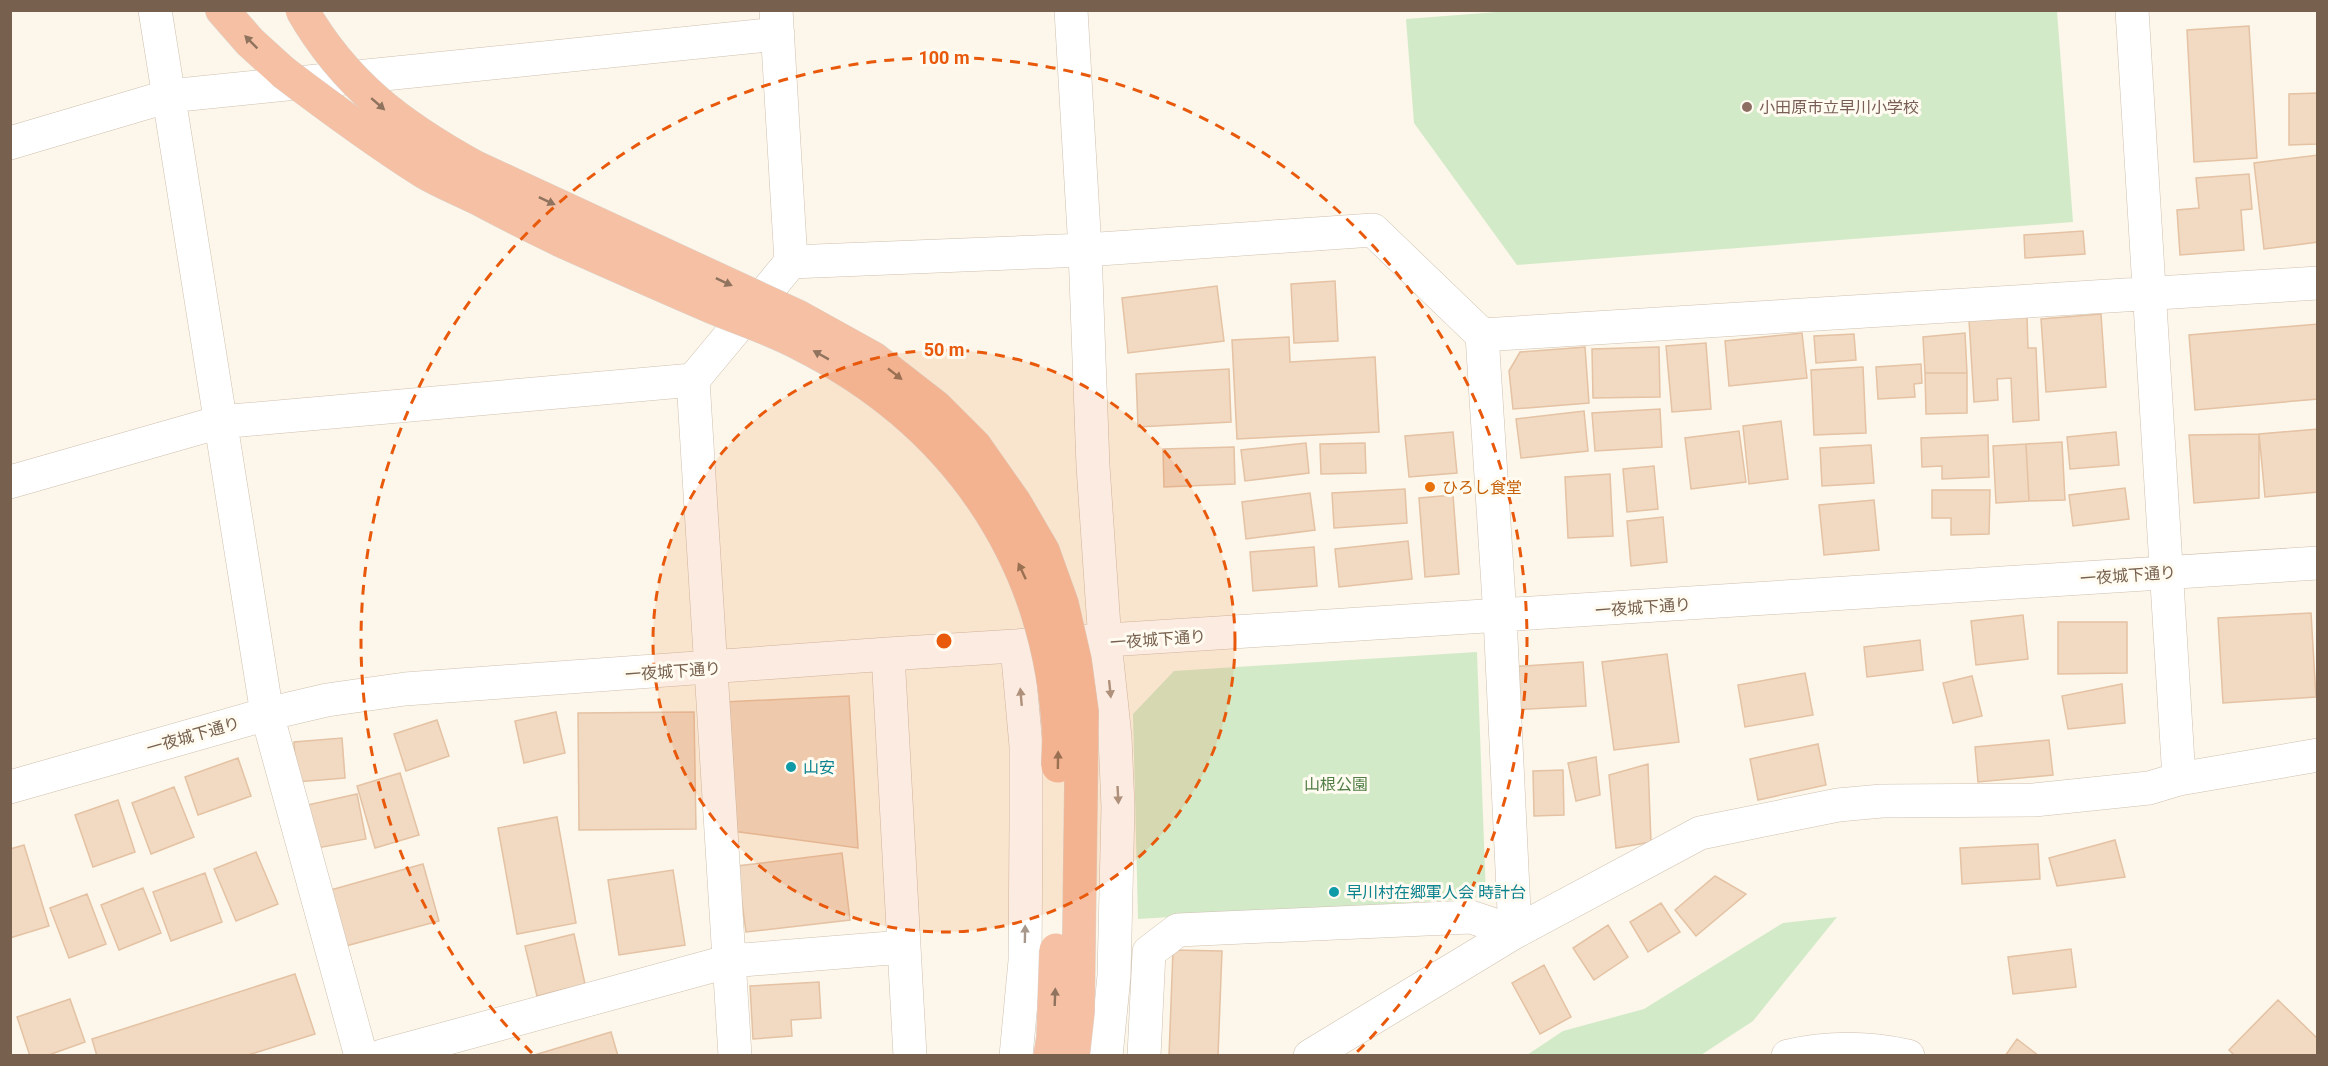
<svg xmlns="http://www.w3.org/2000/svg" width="2328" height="1066" font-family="Roboto,'Noto Sans JP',sans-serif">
  <rect width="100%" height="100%" fill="#fcf7ea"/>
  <path fill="#d3eac8" d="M 1510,11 L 2057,11 L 2073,222 L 1517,265 L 1414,123 L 1406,19 Z
    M 1477,652 L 1486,898 L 1138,919 L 1133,714 L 1174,671 Z
    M 1837,917 L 1753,1021 L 1701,1055 L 1527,1055 L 1563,1031 L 1644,1009 L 1783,923 Z"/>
  <path fill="#f1d9c2" stroke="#e4c2a3" stroke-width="1.5" d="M 2249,26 L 2257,158 L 2194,162 L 2187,30 Z
    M 2318,93 L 2318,144 L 2289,145 L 2289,94 Z
    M 2318,155 L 2318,242 L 2264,249 L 2254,163 Z
    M 2249,174 L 2252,209 L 2241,210 L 2244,250 L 2180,255 L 2177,210 L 2199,208 L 2196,178 Z
    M 2083,231 L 2085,254 L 2025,258 L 2024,235 Z
    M 1335,281 L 1338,341 L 1294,343 L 1291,284 Z
    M 1217,286 L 1224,341 L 1128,353 L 1122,298 Z
    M 2101,314 L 2106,387 L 2046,392 L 2041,319 Z
    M 2027,316 L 2028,348 L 2036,348 L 2039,420 L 2013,422 L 2011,378 L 1997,379 L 1998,400 L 1974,402 L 1969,320 Z
    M 2318,324 L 2318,399 L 2195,410 L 2189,335 Z
    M 1802,333 L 1807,378 L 1729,386 L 1725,341 Z
    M 1965,333 L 1967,373 L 1925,373 L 1923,337 Z
    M 1854,334 L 1856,360 L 1816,363 L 1814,336 Z
    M 1289,337 L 1290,362 L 1375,357 L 1379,432 L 1237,439 L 1232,340 Z
    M 1706,343 L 1711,409 L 1672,412 L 1666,346 Z
    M 1585,347 L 1589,403 L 1513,409 L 1509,371 L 1520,352 Z
    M 1659,347 L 1660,397 L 1593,398 L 1592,349 Z
    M 1921,364 L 1922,383 L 1914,384 L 1915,397 L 1878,399 L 1876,367 Z
    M 1863,367 L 1866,433 L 1814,435 L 1811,370 Z
    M 1229,369 L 1231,422 L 1138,427 L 1136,374 Z
    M 1925,373 L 1967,373 L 1967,413 L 1926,414 Z
    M 1660,409 L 1662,447 L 1595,451 L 1592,413 Z
    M 1584,411 L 1588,451 L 1521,458 L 1516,419 Z
    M 1781,421 L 1788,479 L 1749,484 L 1743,426 Z
    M 2318,429 L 2318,492 L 2265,497 L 2259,434 Z
    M 1739,431 L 1746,482 L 1691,489 L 1685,438 Z
    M 1453,432 L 1457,473 L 1409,477 L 1405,436 Z
    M 2116,432 L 2119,465 L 2070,469 L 2067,437 Z
    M 2259,434 L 2259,498 L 2194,503 L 2189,435 Z
    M 1988,435 L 1989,477 L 1942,479 L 1942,466 L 1922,467 L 1921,438 Z
    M 2062,442 L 2065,500 L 2029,501 L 2026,444 Z
    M 1306,443 L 1309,473 L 1245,481 L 1241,450 Z
    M 1365,443 L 1366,473 L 1321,474 L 1320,444 Z
    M 2026,444 L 2029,501 L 1996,503 L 1993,446 Z
    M 1871,445 L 1874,483 L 1822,486 L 1820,448 Z
    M 1234,447 L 1235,484 L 1164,487 L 1163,449 Z
    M 1654,466 L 1658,509 L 1627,512 L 1623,469 Z
    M 1610,474 L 1613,536 L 1568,538 L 1565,477 Z
    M 2125,488 L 2129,519 L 2073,526 L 2069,495 Z
    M 1405,489 L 1407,523 L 1334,528 L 1332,493 Z
    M 1932,490 L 1990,490 L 1989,534 L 1951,535 L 1951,518 L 1932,518 Z
    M 1310,493 L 1315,530 L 1246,539 L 1242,502 Z
    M 1453,495 L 1459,574 L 1425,577 L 1419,498 Z
    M 1874,500 L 1879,550 L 1824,555 L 1819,505 Z
    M 1663,517 L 1667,562 L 1631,566 L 1627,521 Z
    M 1408,541 L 1412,579 L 1339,587 L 1335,549 Z
    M 1314,547 L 1317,586 L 1253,591 L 1250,552 Z
    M 2311,613 L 2316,697 L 2223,703 L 2218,618 Z
    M 2023,615 L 2028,659 L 1976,665 L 1971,621 Z
    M 2058,622 L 2127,622 L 2127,673 L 2058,674 Z
    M 1920,640 L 1923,670 L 1867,677 L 1864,647 Z
    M 1667,654 L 1679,742 L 1614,750 L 1602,662 Z
    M 1583,662 L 1586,706 L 1511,710 L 1509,667 Z
    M 1805,673 L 1813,715 L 1745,727 L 1738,685 Z
    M 1972,676 L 1982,716 L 1953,723 L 1943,683 Z
    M 2122,684 L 2125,723 L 2068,729 L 2062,696 Z
    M 849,696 L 858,848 L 732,831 L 724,702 Z
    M 556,712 L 565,753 L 524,763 L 515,721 Z
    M 694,712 L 696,829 L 579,830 L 578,713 Z
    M 437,720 L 449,756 L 406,771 L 394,734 Z
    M 342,738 L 345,778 L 296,782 L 294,742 Z
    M 2049,740 L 2053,775 L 1978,782 L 1975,747 Z
    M 1818,744 L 1826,785 L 1758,800 L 1750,759 Z
    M 1596,757 L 1600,795 L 1576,801 L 1568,763 Z
    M 238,758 L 251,796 L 198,815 L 185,777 Z
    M 1648,764 L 1651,842 L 1616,848 L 1609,775 Z
    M 1563,770 L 1564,815 L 1534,816 L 1533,771 Z
    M 400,773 L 419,835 L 375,848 L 357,786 Z
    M 174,787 L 194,837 L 151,854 L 132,803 Z
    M 357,794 L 366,839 L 312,849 L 303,806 Z
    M 118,800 L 135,852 L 93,867 L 75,815 Z
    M 557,817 L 576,923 L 517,934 L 498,828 Z
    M 2115,840 L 2125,877 L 2057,886 L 2049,858 Z
    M 2038,844 L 2040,879 L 1962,884 L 1960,848 Z
    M 24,845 L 49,926 L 10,938 L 10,849 Z
    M 256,852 L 278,904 L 236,921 L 214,869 Z
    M 842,853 L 850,920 L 746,932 L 737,866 Z
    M 423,864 L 439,921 L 342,947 L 327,891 Z
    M 673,870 L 685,945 L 619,955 L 608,880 Z
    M 205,873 L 222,922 L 171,941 L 153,892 Z
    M 1715,876 L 1746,894 L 1696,936 L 1675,910 Z
    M 143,888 L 161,933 L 119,950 L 101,905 Z
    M 87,894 L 106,944 L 69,958 L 50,908 Z
    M 1661,903 L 1680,932 L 1648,952 L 1630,922 Z
    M 1608,925 L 1628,957 L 1594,980 L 1573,948 Z
    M 574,934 L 585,984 L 537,996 L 525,946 Z
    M 2071,949 L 2076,987 L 2013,994 L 2008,957 Z
    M 1173,950 L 1222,951 L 1218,1056 L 1169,1056 Z
    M 1544,965 L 1571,1017 L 1540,1034 L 1512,983 Z
    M 295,974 L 315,1034 L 245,1056 L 97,1056 L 92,1039 Z
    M 819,982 L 821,1018 L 791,1020 L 792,1036 L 753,1039 L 750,986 Z
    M 70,999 L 85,1042 L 46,1056 L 30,1056 L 17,1017 Z
    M 2278,1000 L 2318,1039 L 2318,1056 L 2235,1056 L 2229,1050 Z
    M 611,1032 L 618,1056 L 531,1056 Z
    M 2017,1039 L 2039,1056 L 2005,1056 Z"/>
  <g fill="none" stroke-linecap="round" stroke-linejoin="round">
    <defs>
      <path id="minor" d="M 155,10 L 267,714 L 361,1056
        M 776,10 L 791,262
        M 1071,10 L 1085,250 L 1093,466 L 1105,642 L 1115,737 L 1118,807 L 1114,976 L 1106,1056
        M 2132,10 L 2179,779
        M 10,143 L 169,96 L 778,34
        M 1482,335 L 2318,283
        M 10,482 L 220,422 L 693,380
        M 888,654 L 910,1056
        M 10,787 L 267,714 L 327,700 L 405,689 L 888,654 L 2318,563
        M 382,1056 L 730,961 L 903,947
        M 735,1056 L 693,380 L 791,262 L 1085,250 L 1373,230 L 1482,335 L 1500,617 L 1515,932 L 1471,917 L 1178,930 L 1149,952 L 1144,1056
        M 1016,1056 L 1025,961 L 1026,825 L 1026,746 L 1017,647
        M 1310,1056 L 1515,932 L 1700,833 L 1838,805 L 1882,801 L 2034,800 L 2149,788 L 2179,779 L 2318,755
        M 1788,1056 C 1827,1047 1868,1047 1908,1056"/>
      <path id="highway" d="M 222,10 L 250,42 L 283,72"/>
    </defs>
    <use href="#minor" stroke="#cfc0af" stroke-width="34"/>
    <use href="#highway" stroke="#dcd6d1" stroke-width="34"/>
    <use href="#minor" stroke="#fff" stroke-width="33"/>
    <use href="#highway" stroke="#f5c0a3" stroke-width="33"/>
    <defs>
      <path id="highway-bridge" d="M 302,10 C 345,85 401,126 475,167 L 799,317 L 873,358 L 936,407 L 975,446 L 1015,503 L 1043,551 L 1062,604 L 1075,661 L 1082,712 L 1078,1011 L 1073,1056
        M 283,72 C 329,107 375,141 424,172 C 441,182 461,190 479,199 C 507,214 535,228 564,242 C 613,264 663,286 712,307 C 741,319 772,329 800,344 C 951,420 1045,551 1058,721 C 1060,736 1058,751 1058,766
        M 1050,1056 L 1053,1038 L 1056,950"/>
    </defs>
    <use href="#highway-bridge" stroke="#dcd6d1" stroke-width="34" stroke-linecap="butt"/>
    <use href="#highway-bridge" stroke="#f5c0a3" stroke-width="33"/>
  </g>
  <defs><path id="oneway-solid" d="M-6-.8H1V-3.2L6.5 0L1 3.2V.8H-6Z" transform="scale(1.5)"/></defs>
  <g fill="#90735e">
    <use href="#oneway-solid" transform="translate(251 42) rotate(-135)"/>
    <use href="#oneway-solid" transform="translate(378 104) rotate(41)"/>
    <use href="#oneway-solid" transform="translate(547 201) rotate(25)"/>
    <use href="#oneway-solid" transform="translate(724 282) rotate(25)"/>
    <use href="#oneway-solid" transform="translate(821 355) rotate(-151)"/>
    <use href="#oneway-solid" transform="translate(895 374) rotate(38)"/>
    <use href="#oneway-solid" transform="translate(1022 571) rotate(-115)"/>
    <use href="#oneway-solid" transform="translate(1058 760) rotate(-89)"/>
    <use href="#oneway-solid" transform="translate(1055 997) rotate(-88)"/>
  </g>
  <g fill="#a7988b">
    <use href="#oneway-solid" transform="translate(1110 689) rotate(84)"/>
    <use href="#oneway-solid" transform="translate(1021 697) rotate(-95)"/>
    <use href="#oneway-solid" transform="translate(1118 795) rotate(87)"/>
    <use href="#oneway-solid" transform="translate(1025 934) rotate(-89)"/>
  </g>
  <circle cx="944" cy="641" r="291" fill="#e8590c" fill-opacity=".12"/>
  <g fill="none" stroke="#e8590c" stroke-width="3" stroke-dasharray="10 8">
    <circle cx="944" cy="641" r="291"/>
    <path d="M532 1053A583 583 0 1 1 1356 1053"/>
  </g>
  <circle fill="#8d6e63" stroke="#fffbf1" stroke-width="2" cx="1747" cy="107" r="6"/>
  <circle fill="#e8710a" stroke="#fffbf1" stroke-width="2" cx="1430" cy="487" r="6"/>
  <g fill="#0f9aa8" stroke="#fffbf1" stroke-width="2">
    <circle cx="791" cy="767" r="6"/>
    <circle cx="1334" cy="892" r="6"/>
  </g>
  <g text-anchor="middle" stroke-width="6" stroke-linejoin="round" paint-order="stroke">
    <g font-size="16" fill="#785e54" stroke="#fffbf1" text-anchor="start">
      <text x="1759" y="113">小田原市立早川小学校</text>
    </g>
    <g font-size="16" fill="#c56008" stroke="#fffbf1" text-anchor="start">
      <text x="1442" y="493">ひろし食堂</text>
    </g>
    <g font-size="16" fill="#77604d" stroke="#fffbf1">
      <text transform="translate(2128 575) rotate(-4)" y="6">一夜城下通り</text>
      <text transform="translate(1643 607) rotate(-4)" y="6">一夜城下通り</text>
      <text transform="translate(1158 639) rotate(-4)" y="6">一夜城下通り</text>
      <text transform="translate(673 671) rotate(-4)" y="6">一夜城下通り</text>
      <text transform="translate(193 735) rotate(-16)" y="6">一夜城下通り</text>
    </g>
    <g font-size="16" fill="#0d838f" stroke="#fffbf1" text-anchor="start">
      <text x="803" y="773">山安</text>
      <text x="1346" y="898">早川村在郷軍人会 時計台</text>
    </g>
    <g font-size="16" fill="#507d45" stroke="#fffbf1">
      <text x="1336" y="790">山根公園</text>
    </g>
  </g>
  <circle cx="944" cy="641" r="9" fill="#e8590c" stroke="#fffbf1" stroke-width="3"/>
  <g font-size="18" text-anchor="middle" font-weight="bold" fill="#e8590c" stroke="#fffbf1" stroke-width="6" stroke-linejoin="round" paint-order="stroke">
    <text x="944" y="64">100 m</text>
    <text x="944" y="356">50 m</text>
  </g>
  <rect width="2328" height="1066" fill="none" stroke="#77604d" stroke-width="24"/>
</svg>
